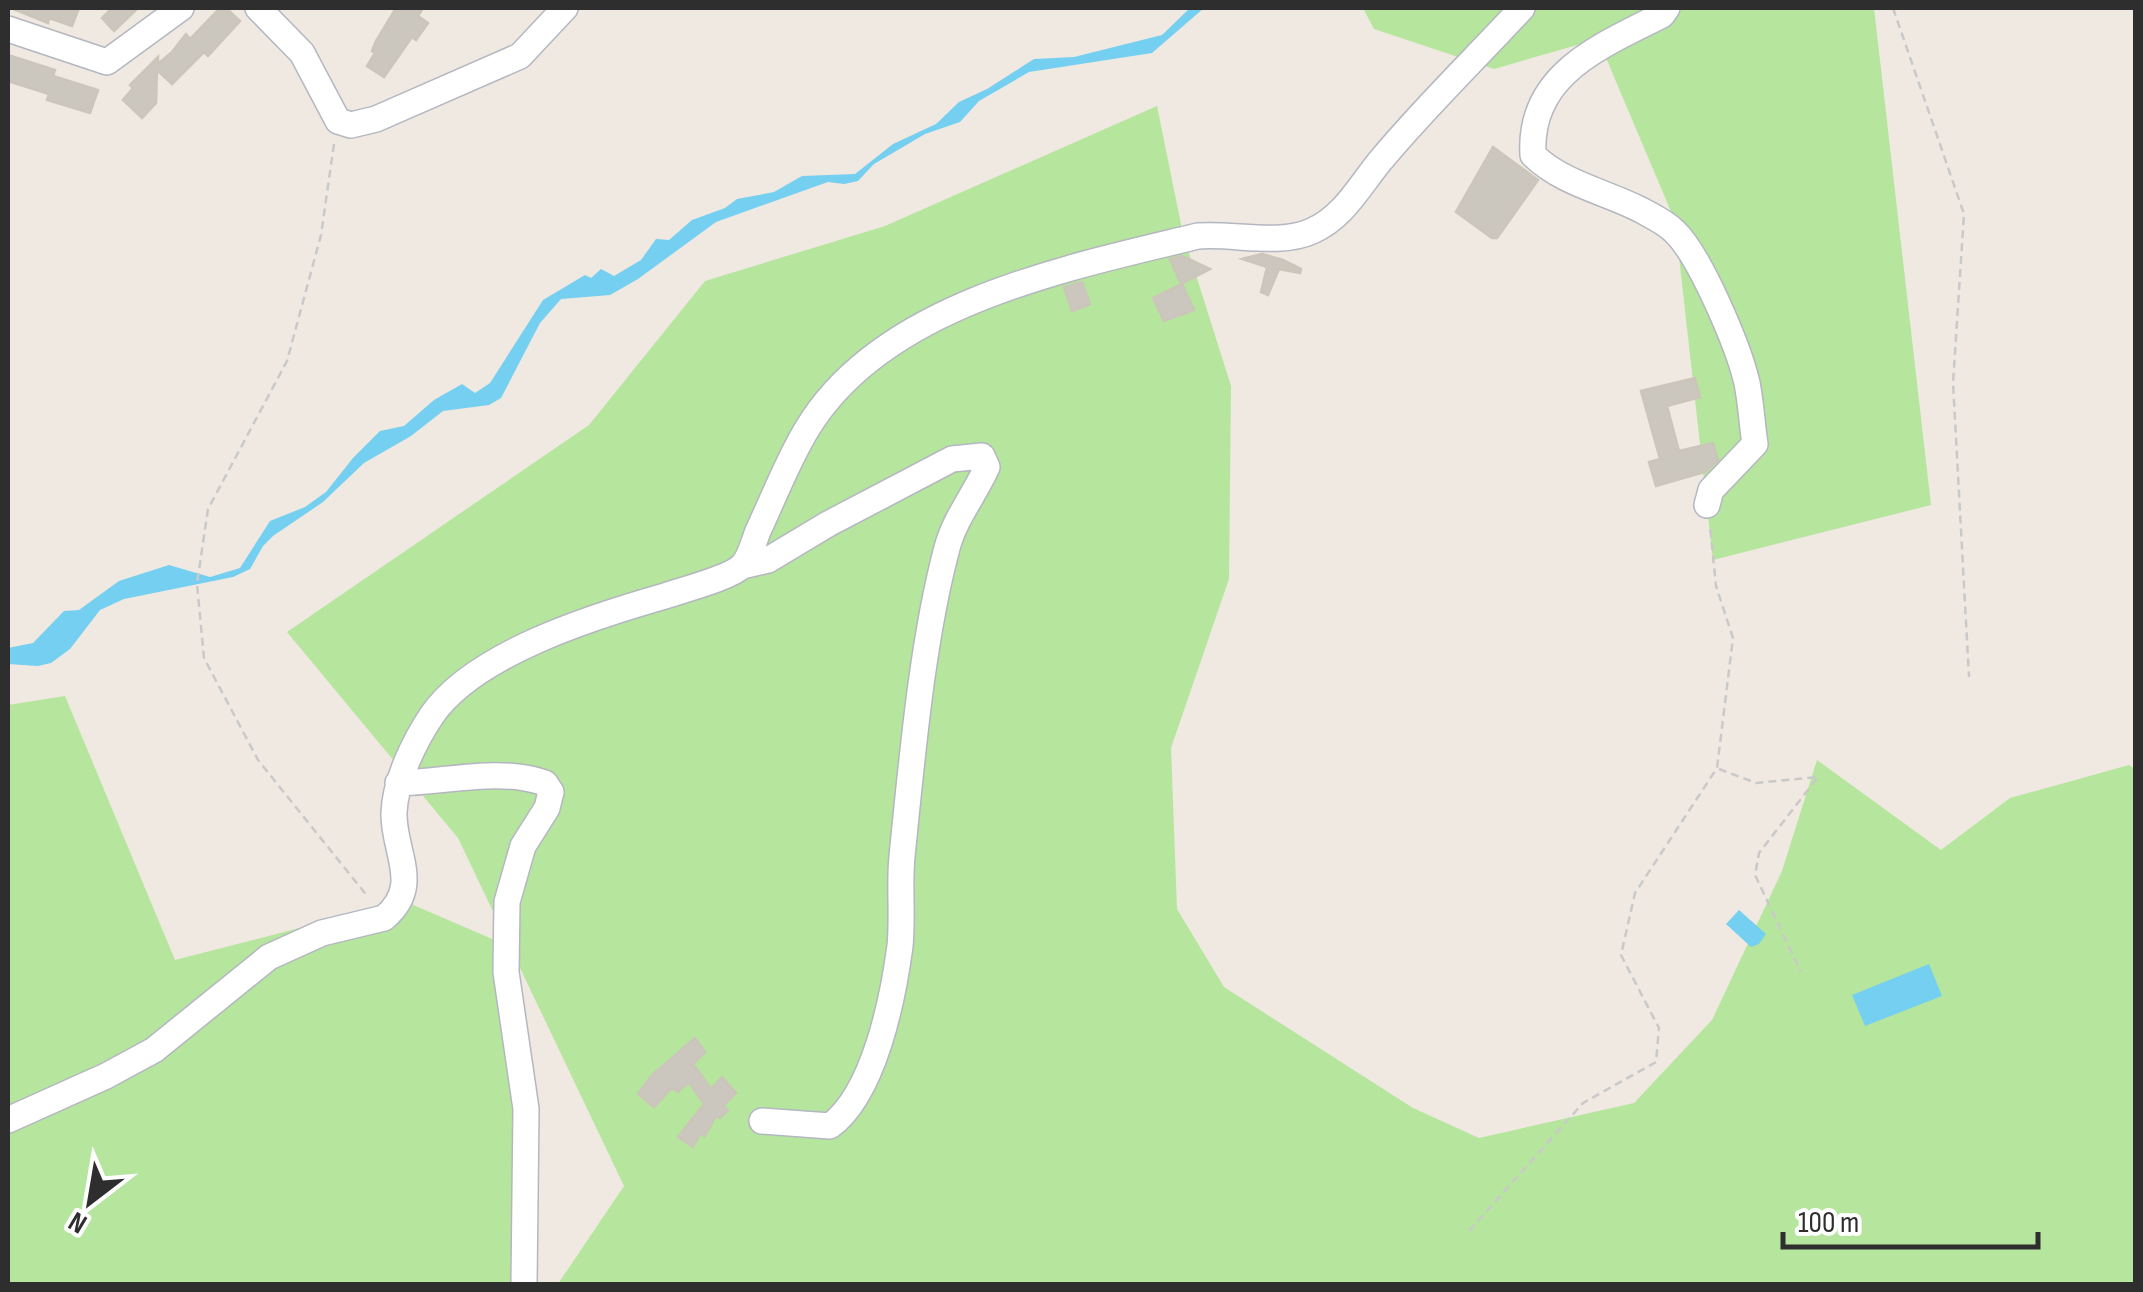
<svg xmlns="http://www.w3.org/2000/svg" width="2143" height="1292" font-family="'Sofia Sans Condensed',sans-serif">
  <rect width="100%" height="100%" fill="#efe9e1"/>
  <path fill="#b6e59e" d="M 1363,8 L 1874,8 L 1931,505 L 1713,560 L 1675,221 L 1598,39 L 1494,69 L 1374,29 Z
    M 1157,106 L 1183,234 L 1231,386 L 1229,579 L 1171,748 L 1177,909 L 1224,987 L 1413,1108 L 1479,1138 L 1634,1103 L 1712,1020 L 1782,871 L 1817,760 L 1941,850 L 2010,798 L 2129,765 L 2136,770 L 2135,1284 L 558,1284 L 624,1186 L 458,838 L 287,632 L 589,425 L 705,281 L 885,226 Z
    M 65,696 L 175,960 L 404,901 L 497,941 L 535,1116 L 525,1284 L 8,1284 L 8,705 Z"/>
  <path fill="#75cff0" d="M 1190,8 L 1204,8 L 1152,53 L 1029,72 L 979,101 L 960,122 L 925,134 L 874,164 L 858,181 L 844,184 L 828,182 L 716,222 L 638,279 L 610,295 L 561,299 L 540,323 L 501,398 L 489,405 L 443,411 L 411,436 L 364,463 L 323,502 L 273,536 L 263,546 L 250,569 L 233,577 L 124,599 L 100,610 L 70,649 L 51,663 L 38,666 L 8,664 L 8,648 L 33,643 L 64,611 L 79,610 L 119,581 L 169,565 L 210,577 L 240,568 L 270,521 L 305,507 L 326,492 L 353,458 L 380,431 L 404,426 L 434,400 L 462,384 L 475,393 L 490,383 L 543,300 L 585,275 L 591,278 L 601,269 L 614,276 L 641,260 L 656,239 L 669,240 L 692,220 L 725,208 L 737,199 L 774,192 L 802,176 L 855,174 L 893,144 L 936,124 L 959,102 L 987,89 L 1034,59 L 1074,57 L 1162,35 Z
    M 1739,910 L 1766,934 L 1759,944 L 1751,947 L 1726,924 Z
    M 1929,964 L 1942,996 L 1865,1026 L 1852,995 Z"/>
  <path fill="#cbc7bf" stroke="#cbc5ba" stroke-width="2.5" d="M 11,8 L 79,8 L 72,26 L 49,18 L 48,23 Z
    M 112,8 L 138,8 L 114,31 L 102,18 Z
    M 220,8 L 226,8 L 240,21 L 208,56 L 204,52 L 172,84 L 157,70 L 156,103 L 142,118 L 123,100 L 133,88 L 130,85 L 158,57 L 158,64 L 172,52 L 186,34 L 190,39 Z
    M 396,8 L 423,8 L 418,16 L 428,23 L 416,40 L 412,37 L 384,77 L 367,66 L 375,53 L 372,51 L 376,41 Z
    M 8,55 L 55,70 L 53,76 L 98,90 L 90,113 L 47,100 L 49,94 L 8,81 Z
    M 1493,147 L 1538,180 L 1497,238 L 1492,238 L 1456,212 Z
    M 1262,254 L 1283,260 L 1301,269 L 1300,273 L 1279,269 L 1268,295 L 1261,292 L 1267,267 L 1242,259 Z
    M 1182,256 L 1210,269 L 1181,284 L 1170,259 Z
    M 1082,282 L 1090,304 L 1072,311 L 1064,287 Z
    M 1182,284 L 1194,310 L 1164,321 L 1153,298 Z
    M 1695,378 L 1700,397 L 1667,406 L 1679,451 L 1713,443 L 1718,460 L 1705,472 L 1656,486 L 1649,462 L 1660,459 L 1641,391 Z
    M 695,1038 L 705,1052 L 693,1064 L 711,1089 L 722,1077 L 736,1093 L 723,1106 L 728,1110 L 720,1118 L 716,1116 L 705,1136 L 700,1134 L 693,1147 L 678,1137 L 704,1104 L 689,1082 L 678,1092 L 672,1088 L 654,1107 L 638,1094 L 652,1075 Z"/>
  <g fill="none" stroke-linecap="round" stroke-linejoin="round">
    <defs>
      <path id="minor" d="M 258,8 L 302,53 L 338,121 L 351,125 L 376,119 L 520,56 L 565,8
        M 1667,8 L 1662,15 C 1601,46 1528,74 1533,155 C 1563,184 1604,191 1641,210 C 1652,216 1665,222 1674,231 C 1700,255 1739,348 1747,383 C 1751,403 1752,424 1755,444 L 1711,490 L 1707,505
        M 8,29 L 107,62 L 181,8
        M 742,566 L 768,560 L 828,524 L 952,459 L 982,456 L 987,467 C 975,494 955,518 947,548 C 922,641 912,759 902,856 C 899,886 903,917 900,946 C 893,999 874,1094 830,1126 L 762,1121
        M 398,783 C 447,782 498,767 545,783 L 551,792 L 547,808 L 523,846 L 507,902 L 506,972 L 526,1109 L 524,1284
        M 8,1120 L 106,1076 L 154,1050 L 269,957 L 322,933 L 384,918 C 423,886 393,852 394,813 C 395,781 414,742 432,715 C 475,653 595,616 665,596 C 682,590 730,578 742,566 C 750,558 754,541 758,531 C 774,497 788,460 807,429 C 882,304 1067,268 1198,236 C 1234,233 1279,246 1312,231 C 1344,217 1360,185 1381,160 C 1425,107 1476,58 1522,8"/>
    </defs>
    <use href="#minor" stroke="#b4b7c1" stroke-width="28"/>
    <path stroke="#c9c9c9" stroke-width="2.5" stroke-dasharray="8 5" stroke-linecap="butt" d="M 1893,8 L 1964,214 L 1953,383 L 1969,677
      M 334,144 L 321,235 L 287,361 L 208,509 L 197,584 L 204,658 L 258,760 L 368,897
      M 1719,769 L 1756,783 L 1818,777 L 1759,853 L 1755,875 L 1801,972
      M 1469,1231 L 1583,1103 L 1656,1062 L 1659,1028 L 1621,955 L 1635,893 L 1717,768 L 1733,638 L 1716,586 L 1710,526"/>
    <use href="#minor" stroke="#fff" stroke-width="25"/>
  </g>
  <rect width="2143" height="1292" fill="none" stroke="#2e2e2e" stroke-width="20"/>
  <g transform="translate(90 1202) rotate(211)" stroke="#ffffff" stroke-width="8" paint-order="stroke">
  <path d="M0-8L18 38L0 25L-18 38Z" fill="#2e2e2e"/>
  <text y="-15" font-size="28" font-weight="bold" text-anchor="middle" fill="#2e2e2e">N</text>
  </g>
  <path d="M1783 1232v15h255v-15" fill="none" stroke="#2e2e2e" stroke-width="5"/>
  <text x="1798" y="1232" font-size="30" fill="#2e2e2e" stroke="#ffffff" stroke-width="8" paint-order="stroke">100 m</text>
</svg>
